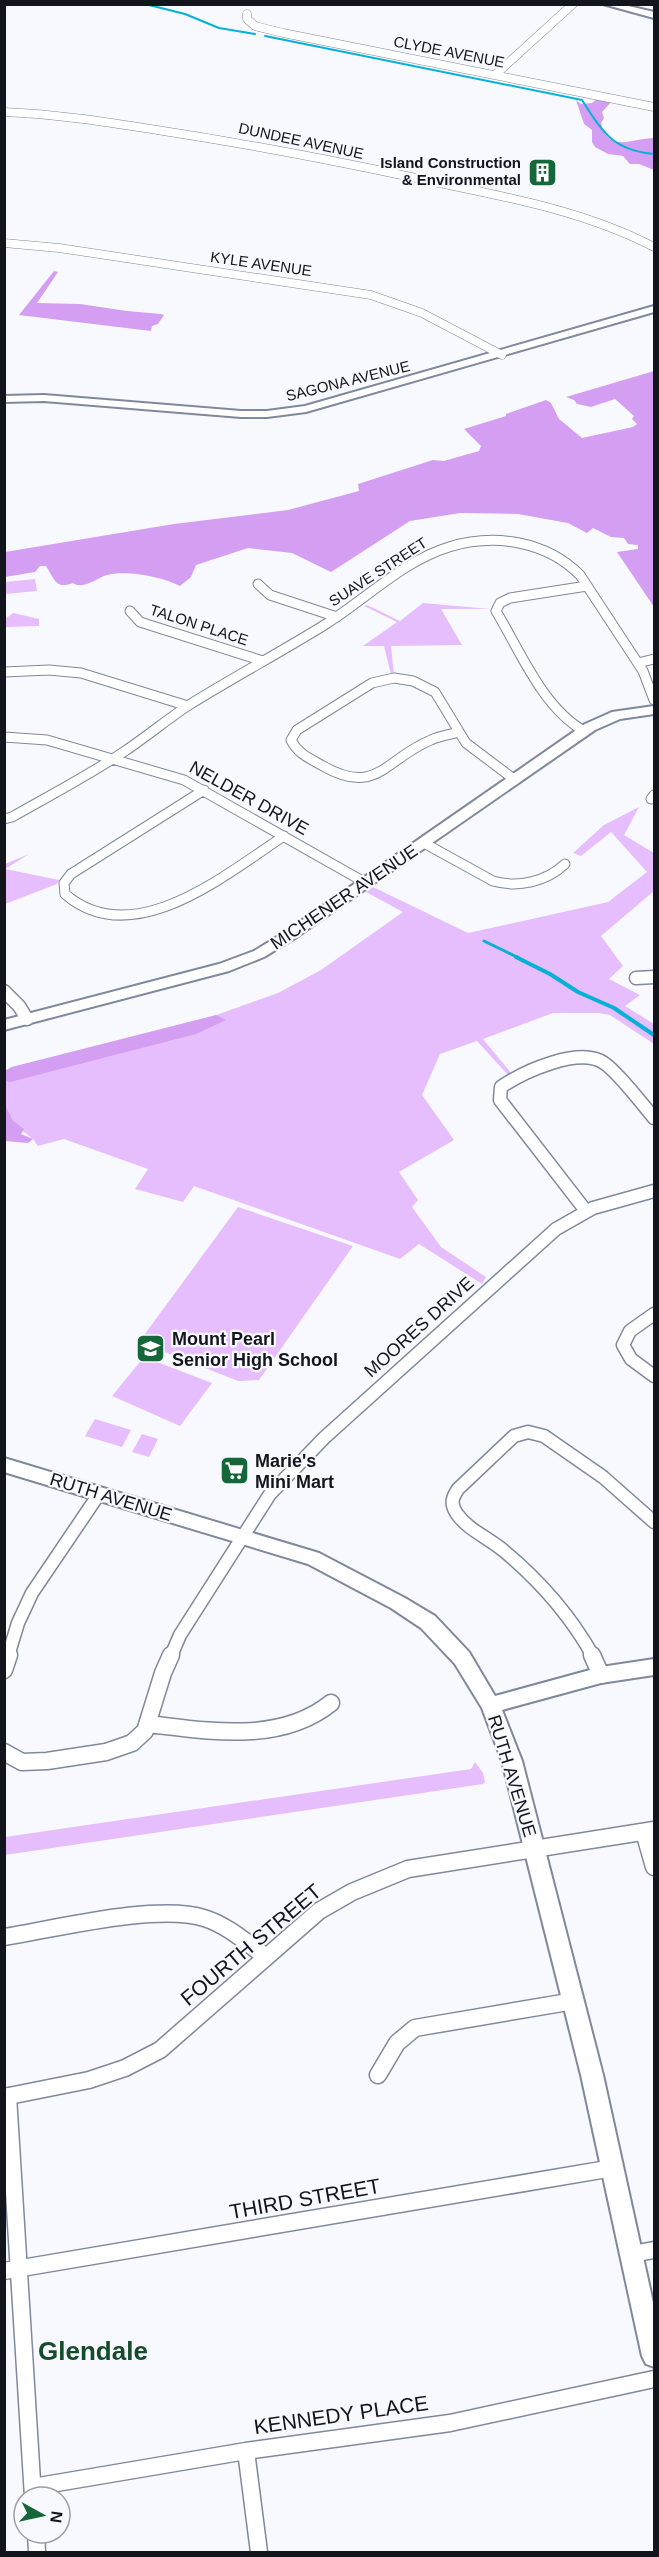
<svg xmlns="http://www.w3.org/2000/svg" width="659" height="2557" font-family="Arial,sans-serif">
  <rect width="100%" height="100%" fill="#f8f9fe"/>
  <path fill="#e6befd" d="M 35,579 L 37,591 L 5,594 L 5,582 Z
    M 423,603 L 490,609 L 441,609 L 462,645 L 391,646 L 394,675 L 391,675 L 384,646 L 363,646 L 397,622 L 364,606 L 367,605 L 400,621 Z
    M 13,613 L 39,619 L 39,626 L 5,627 L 5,619 Z
    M 639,807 L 624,835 L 654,853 L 654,891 L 601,936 L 623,966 L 609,979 L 640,995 L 625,1006 L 654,1024 L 654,1044 L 610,1015 L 599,1013 L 553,1013 L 483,1039 L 511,1073 L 508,1075 L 477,1041 L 440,1054 L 422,1095 L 454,1140 L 399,1172 L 418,1200 L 412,1207 L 441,1247 L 486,1277 L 482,1284 L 419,1244 L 400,1259 L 194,1186 L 183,1202 L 135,1189 L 148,1169 L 64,1139 L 38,1146 L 33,1139 L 5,1117 L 4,1071 L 12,1067 L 208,1018 L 278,993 L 321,970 L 403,912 L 366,892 L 373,887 L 468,933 L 608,902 L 647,872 L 611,832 L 581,856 L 573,853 L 604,825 Z
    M 29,854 L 5,869 L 59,880 L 57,884 L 5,904 L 5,864 Z
    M 238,1207 L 353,1246 L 259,1380 L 238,1381 L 139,1342 Z
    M 144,1357 L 212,1383 L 180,1426 L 112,1396 Z
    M 95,1419 L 131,1430 L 122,1447 L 85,1436 Z
    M 142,1434 L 158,1439 L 149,1457 L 132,1452 Z
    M 475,1762 L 483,1773 L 485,1782 L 483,1784 L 5,1855 L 5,1837 L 471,1769 Z"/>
  <path fill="#d49ef2" d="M 598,98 L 612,101 L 602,112 L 604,118 L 601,123 C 608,154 633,138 654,138 L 654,170 L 639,164 L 630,164 L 623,156 L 608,154 L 595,147 L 592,142 L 592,130 L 584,124 L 576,100 L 581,104 L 592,103 Z
    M 54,271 L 58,272 L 37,303 L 80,304 L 127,311 L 161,314 L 164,315 L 158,324 L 152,326 L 151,331 L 19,315 Z
    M 654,371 L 654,607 L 617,552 L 638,549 L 638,545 L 628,544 L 624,538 L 611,537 L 593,528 L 587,533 L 568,523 L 518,514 L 460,513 L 410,521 L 331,572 L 292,553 L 248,548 L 196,565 L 191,577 L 180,586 C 163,577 127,570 107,575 C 97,578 83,590 73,583 C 55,590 54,578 46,566 L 40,566 L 35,572 L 5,577 L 5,552 L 174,524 L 288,510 L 359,491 L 358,484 L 433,460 L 444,461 L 479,451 L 481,446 L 464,429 L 506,416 L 506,414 L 546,400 L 551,403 L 559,419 L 582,438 L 633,427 L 637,424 L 632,419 L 634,416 L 615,399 L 591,407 L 577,404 L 574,400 L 566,397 Z
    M 216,1015 L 226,1020 L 196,1034 L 10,1082 L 5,1081 L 5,1071 L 12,1067 Z
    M 5,1105 L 13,1121 L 24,1129 L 21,1134 L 33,1139 L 28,1143 L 5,1141 Z"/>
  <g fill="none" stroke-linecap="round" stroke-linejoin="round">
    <path stroke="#06b1d8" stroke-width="2" d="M 145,4 L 185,14 L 219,28 L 255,34
      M 265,36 L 582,100 C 603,133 613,150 654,154"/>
    <path stroke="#06b1d8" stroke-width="3" d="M 484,941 L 519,958"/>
    <path stroke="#06b1d8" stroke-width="4" d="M 516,957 L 550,974 L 578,992 L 614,1008 L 654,1035"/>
    <defs>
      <path id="street-far3" d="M 247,14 L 247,19 L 255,26 L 283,33 L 654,107
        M 495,75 L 573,4
        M 4,112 C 56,114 106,122 157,130 C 242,143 327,159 411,177 C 494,195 579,208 654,247
        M 4,243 L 59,248 L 371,295 L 422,313 L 502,355"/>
      <path id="street-far2" d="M 258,584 L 270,595 L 337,617
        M 130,611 L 140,622 L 263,661
        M 638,663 L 654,659
        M 4,672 L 49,670 L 81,673 L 188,706
        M 584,731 C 543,708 520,651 496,611 L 500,603 L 510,598 L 587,586
        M 458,732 C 449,735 439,736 431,740 C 386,758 377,797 323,766 C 309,758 298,754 291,740 L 297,730 L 372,683 L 394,678 L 413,681 L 435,692 L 466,743 L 515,780
        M 4,737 L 47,740 L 184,780 L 366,883
        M 204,790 L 71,874 L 64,883 L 65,894 C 133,953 226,874 284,836
        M 651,799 L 654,795
        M 4,819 L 12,817 C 49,796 87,776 122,753 C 145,738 166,720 189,705 C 234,677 281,652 326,624 C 366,599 403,561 449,547 C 495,533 546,541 580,575 L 643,671 L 654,700
        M 424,843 L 493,881 C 518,888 546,882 565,864"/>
      <path id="street-far1" d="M 636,978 L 654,977
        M 4,991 L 19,1006 L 27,1019
        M 586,1211 L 500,1100 L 501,1087 C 523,1072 579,1046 604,1063 C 618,1072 642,1104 654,1118
        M 654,1314 L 630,1331 L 623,1345 L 631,1359 L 654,1376
        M 8,1656 L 18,1623 L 32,1593 L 99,1494
        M 171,1656 L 180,1635 L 270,1494 L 324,1438 L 556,1229 L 593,1208 L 654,1191
        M 593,1656 C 570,1615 540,1581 504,1551 C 489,1538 468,1530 457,1514 C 450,1504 452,1498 458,1489 L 514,1436 L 528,1432 L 544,1436 L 603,1477 L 654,1522"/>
      <path id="street" d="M 592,1655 L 601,1675
        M 4,1670 L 9,1655
        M 148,1724 C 209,1731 280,1744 331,1703
        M 4,1752 L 22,1762 L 47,1761 L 106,1752 L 132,1743 L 145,1731 L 163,1673 L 171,1655
        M 644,1832 L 654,1867
        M 4,1937 C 55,1929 157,1903 204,1918 C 227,1925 247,1943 266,1957
        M 378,2075 L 397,2043 L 415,2028 L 574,2001
        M 8,2096 L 33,2497
        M 4,2097 L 89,2080 L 125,2068 L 160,2050 L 319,1911 L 352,1892 L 408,1869 L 654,1830
        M 632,2254 L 654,2250
        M 4,2271 L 613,2168
        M 246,2451 L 259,2552
        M 33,2487 L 246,2451 L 450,2423 L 654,2379
        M 36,2533 L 37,2552"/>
      <path id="secondary" d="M 603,4 L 620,4 L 654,12 L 654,18 Z
        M 654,306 L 654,312 L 306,412 L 267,417 L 241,417 L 44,401 L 4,402 L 4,396 L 44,395 L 241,411 L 267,411 L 305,406 Z
        M 654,706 L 654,714 L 620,719 L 595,730 L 295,938 L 264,957 L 229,971 L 4,1030 L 4,1020 L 219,964 L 254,951 L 285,932 L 585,724 L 612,712 Z
        M 4,1458 L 319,1553 L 405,1598 L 435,1616 L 469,1652 L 495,1696 L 601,1667 L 654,1659 L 654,1675 L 601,1683 L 502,1710 L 522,1761 L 603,2075 L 654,2307 L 654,2367 L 646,2364 L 642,2356 L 581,2075 L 502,1761 L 482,1708 L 455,1664 L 421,1628 L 391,1608 L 308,1564 L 4,1472 Z"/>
    </defs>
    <use href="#street-far3" stroke="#7f889c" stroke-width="9"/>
    <use href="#street-far2" stroke="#7f889c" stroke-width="11"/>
    <use href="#street-far1" stroke="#7f889c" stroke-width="15"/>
    <use href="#street" stroke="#7f889c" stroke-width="19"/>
    <use href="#secondary" stroke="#7f889c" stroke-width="4"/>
    <use href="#street-far3" stroke="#fff" stroke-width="8"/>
    <use href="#street-far2" stroke="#fff" stroke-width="9"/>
    <use href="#street-far1" stroke="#fff" stroke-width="12"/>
    <use href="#street" stroke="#fff" stroke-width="16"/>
    <use href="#secondary" fill="#fff" fill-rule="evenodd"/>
  </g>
  <defs>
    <symbol id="building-square" viewBox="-11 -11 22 22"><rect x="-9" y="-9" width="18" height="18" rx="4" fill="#136738" stroke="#f8f9fe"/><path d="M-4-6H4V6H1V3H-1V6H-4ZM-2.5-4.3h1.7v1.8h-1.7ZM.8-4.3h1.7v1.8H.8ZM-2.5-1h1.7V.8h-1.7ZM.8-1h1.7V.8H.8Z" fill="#fff"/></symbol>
    <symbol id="school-square" viewBox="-11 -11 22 22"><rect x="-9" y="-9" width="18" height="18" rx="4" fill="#136738" stroke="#f8f9fe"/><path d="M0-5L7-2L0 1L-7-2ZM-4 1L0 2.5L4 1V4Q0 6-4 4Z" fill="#fff"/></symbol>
    <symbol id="supermarket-square" viewBox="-11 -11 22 22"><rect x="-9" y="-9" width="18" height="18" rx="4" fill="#136738" stroke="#f8f9fe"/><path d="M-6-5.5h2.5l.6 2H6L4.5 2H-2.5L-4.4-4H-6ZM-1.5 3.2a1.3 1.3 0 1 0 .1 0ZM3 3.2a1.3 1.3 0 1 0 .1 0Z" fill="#fff"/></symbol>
  </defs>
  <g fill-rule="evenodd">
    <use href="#building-square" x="526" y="156" width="33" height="33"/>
    <use href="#school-square" x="134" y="1332" width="33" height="33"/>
    <use href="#supermarket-square" x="218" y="1454" width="33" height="33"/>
  </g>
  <g text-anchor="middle" stroke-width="4.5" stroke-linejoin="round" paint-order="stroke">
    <g font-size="15" fill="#12151c" stroke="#f8f9fe">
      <text transform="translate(449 52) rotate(11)" y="5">CLYDE AVENUE</text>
      <text transform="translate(301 141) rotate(12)" y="5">DUNDEE AVENUE</text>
      <text transform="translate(261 264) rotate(8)" y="5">KYLE AVENUE</text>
      <text transform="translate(348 381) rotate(-14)" y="5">SAGONA AVENUE</text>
      <text transform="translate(378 572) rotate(-33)" y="5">SUAVE STREET</text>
      <text transform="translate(199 625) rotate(18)" y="5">TALON PLACE</text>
    </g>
    <g font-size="15" font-weight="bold" fill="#12151c" stroke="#f8f9fe" text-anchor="end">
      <text x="521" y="168">Island Construction<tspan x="521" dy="17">&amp; Environmental</tspan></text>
    </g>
    <g font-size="18" fill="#12151c" stroke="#f8f9fe">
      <text transform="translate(249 798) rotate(29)" y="6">NELDER DRIVE</text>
      <text transform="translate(344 897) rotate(-34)" y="6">MICHENER AVENUE</text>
      <text transform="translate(419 1327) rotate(-42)" y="6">MOORES DRIVE</text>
      <text transform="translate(111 1497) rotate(17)" y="6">RUTH AVENUE</text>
      <text transform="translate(512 1776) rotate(73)" y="6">RUTH AVENUE</text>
    </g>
    <g font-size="18" font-weight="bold" fill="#12151c" stroke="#f8f9fe" text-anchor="start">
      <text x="172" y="1345">Mount Pearl<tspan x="172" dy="21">Senior High School</tspan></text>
      <text x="255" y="1467">Marie's<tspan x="255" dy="21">Mini Mart</tspan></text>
    </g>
    <g font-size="21" fill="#12151c" stroke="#f8f9fe">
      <text transform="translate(251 1945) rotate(-40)" y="7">FOURTH STREET</text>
      <text transform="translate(305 2199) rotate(-10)" y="7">THIRD STREET</text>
      <text transform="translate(341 2415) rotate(-8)" y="7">KENNEDY PLACE</text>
    </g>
    <g font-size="26" font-weight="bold" fill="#144b2a" stroke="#f8f9fe">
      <text x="93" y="2360">Glendale</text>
    </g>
  </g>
  <rect width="659" height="2557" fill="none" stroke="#12151c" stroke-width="12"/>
  <g transform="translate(42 2515) rotate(98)"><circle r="28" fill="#f8f9fe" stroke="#9c9ea4" stroke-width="1.5"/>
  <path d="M0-4.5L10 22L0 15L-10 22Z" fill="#136738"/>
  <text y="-9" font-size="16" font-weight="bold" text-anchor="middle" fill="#12151c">N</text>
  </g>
</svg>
